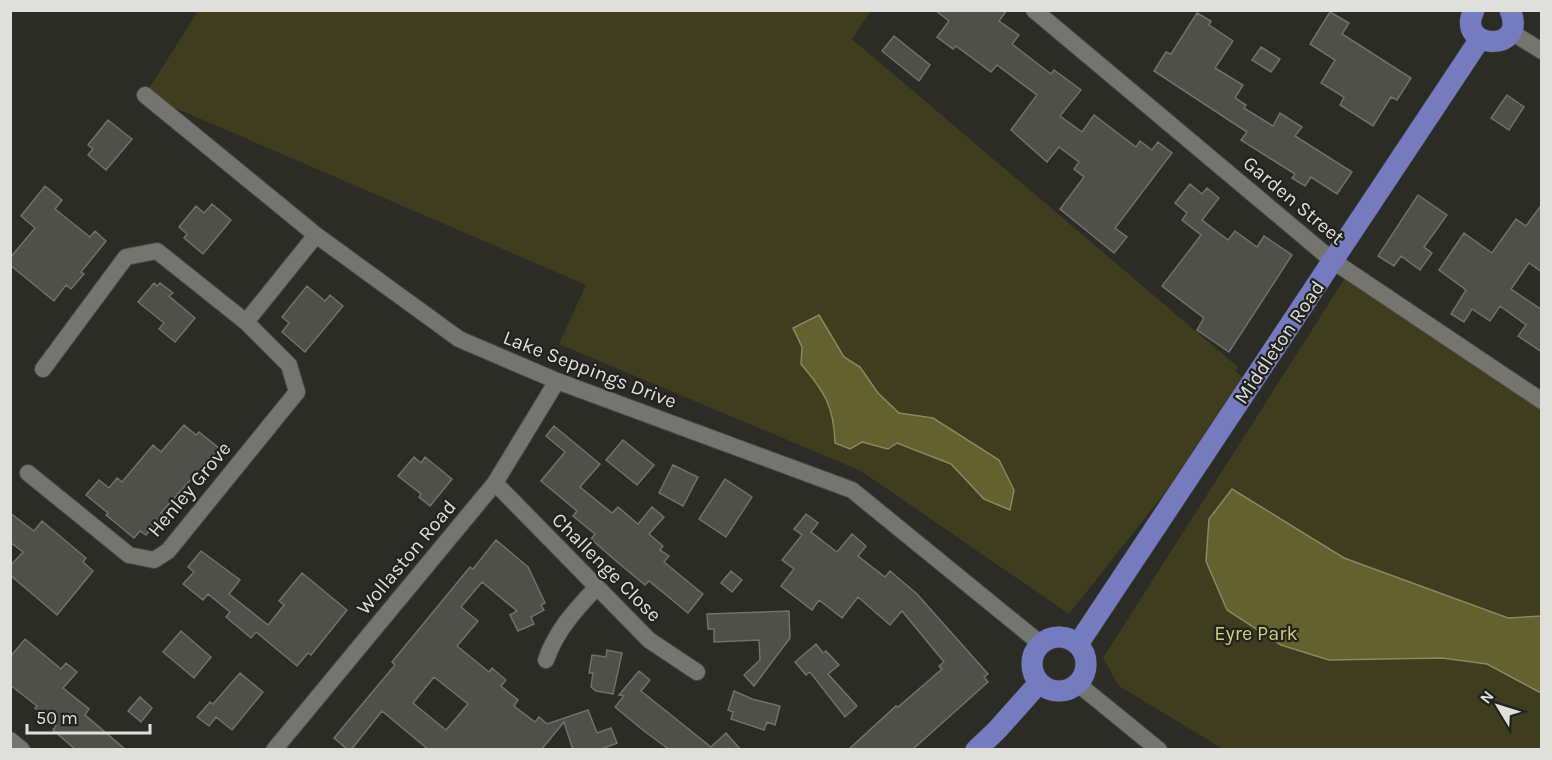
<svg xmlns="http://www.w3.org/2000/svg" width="1552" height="760" font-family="Karla,sans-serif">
  <rect width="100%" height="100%" fill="#2c2c27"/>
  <path fill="#3e3d1d" d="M 198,11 L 871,11 L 852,39 L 1238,367 L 1235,371 L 1251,384 L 1069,614 L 861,471 L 559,344 L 586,285 L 145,95 Z
    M 1345,278 L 1541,410 L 1541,749 L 1223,749 L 1119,686 L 1103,658 Z"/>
  <path fill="#63622e" stroke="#888862" stroke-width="1.5" d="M 819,315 L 844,357 L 860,367 L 878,393 L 899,413 L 933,418 L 999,460 L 1014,490 L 1010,510 L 984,499 L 951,464 L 897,443 L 888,449 L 862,442 L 850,449 L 835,443 C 834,406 824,391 801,364 L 802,347 L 793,328 Z
    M 1232,489 L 1344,558 L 1508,618 L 1541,616 L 1541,693 L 1487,664 L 1442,658 L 1329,660 L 1281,645 L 1227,610 L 1206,561 L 1209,519 Z"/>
  <path fill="#50504b" stroke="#71716b" stroke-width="1.5" fill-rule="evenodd" d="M 935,10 L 1007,10 L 999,21 L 1019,35 L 1012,44 L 1051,74 L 1054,70 L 1081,90 L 1060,116 L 1082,132 L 1094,115 L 1136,147 L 1140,141 L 1152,150 L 1158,142 L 1172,153 L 1115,228 L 1127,237 L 1114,253 L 1060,209 L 1084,177 L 1074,169 L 1079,162 L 1059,147 L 1047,162 L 1011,130 L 1037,95 L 997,65 L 991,72 L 956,46 L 953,49 L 937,37 L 949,21 Z
    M 1330,12 L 1349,23 L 1342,34 L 1411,78 L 1397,100 L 1391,97 L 1373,126 L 1340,105 L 1344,97 L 1321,83 L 1335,60 L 1310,44 Z
    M 1197,13 L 1211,21 L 1209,25 L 1233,41 L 1215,68 L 1243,85 L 1235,98 L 1246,105 L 1244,108 L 1273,126 L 1280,113 L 1302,127 L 1295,136 L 1352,172 L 1337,194 L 1311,177 L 1305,186 L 1292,178 L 1295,174 L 1241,140 L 1247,132 L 1154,71 L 1166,52 L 1171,54 Z
    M 894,36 L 930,65 L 919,81 L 882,51 Z
    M 1261,47 L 1280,59 L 1271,72 L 1252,60 Z
    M 1507,95 L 1524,107 L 1509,130 L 1491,118 Z
    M 108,120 L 132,139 L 106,170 L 88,155 L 93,149 L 88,145 Z
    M 1190,184 L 1202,194 L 1207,188 L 1219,198 L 1202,220 L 1228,240 L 1235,231 L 1257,247 L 1264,236 L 1292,255 L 1229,352 L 1197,330 L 1204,318 L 1162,286 L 1201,235 L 1182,220 L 1187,213 L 1175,203 Z
    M 45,186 L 62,200 L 55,209 L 90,237 L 95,231 L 106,241 L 81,272 L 84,274 L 71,289 L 66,285 L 54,301 L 10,265 L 10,258 L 35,228 L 21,216 Z
    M 1418,195 L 1447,215 L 1424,247 L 1432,253 L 1420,270 L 1401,256 L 1394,266 L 1378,256 Z
    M 212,204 L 231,220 L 203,254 L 184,238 L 187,234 L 179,227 L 196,206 L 204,213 Z
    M 1542,204 L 1542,272 L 1529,263 L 1511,289 L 1542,310 L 1542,352 L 1518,336 L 1526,325 L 1500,306 L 1490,321 L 1472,309 L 1464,322 L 1451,314 L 1466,290 L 1439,270 L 1464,233 L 1492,253 L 1516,219 L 1526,226 Z
    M 154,283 L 157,286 L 160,283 L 173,293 L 169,296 L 195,318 L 175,342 L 159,329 L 164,323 L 138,302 Z
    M 307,286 L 325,301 L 330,295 L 343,306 L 305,352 L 282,332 L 289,323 L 282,317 Z
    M 184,425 L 196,435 L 199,432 L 219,448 L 161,513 L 167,519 L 157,531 L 152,528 L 146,535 L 140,531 L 134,538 L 106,515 L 108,513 L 86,495 L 99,480 L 109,488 L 117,478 L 122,482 L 153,445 L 161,452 Z
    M 554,426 L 600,464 L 580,487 L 612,513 L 618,507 L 638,524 L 652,507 L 664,517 L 649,534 L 663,546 L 660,550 L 669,556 L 664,562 L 703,594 L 688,613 L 649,581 L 645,585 L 616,561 L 591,539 L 595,534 L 573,516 L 577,511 L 541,481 L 565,452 L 546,436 Z
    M 623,440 L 654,465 L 637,485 L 606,460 Z
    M 414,457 L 421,463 L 425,457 L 452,479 L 430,506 L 419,497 L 421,494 L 398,476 Z
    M 673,465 L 698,477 L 683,506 L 659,493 Z
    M 725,479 L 752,497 L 726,537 L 699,519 Z
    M 10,513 L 34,531 L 42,521 L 86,558 L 83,562 L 93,571 L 57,615 L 10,575 L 10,566 L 23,552 L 10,542 Z
    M 806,514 L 818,523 L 811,532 L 837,552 L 852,534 L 866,546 L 858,556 L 885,577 L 890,571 L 917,594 L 988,674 L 984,677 L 988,682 L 912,750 L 848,750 L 896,706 L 898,707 L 942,669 L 939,666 L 944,662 L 902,611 L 890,625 L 858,597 L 842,618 L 819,600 L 812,610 L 781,586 L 794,569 L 782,560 L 802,535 L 794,529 Z
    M 496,540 L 528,567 L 545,603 L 541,605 L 544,610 L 531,617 L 534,624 L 518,631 L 510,615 L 517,611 L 482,582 L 461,607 L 478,621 L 457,646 L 489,672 L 492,668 L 506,680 L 501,686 L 518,700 L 514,706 L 535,722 L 539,717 L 547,724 L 588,710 L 597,733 L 611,728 L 617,743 L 599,750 L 573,750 L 564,722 L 541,750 L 429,750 L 382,711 L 351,750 L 348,750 L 334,738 L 395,665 L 392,662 L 470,567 L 473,569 ZM 434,677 L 468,704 L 446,730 L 413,703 Z
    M 201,551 L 240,580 L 229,594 L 268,625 L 284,605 L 279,601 L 302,573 L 347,610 L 311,655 L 308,653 L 297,666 L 256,632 L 251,638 L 226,617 L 230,612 L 208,594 L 203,600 L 183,584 L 194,572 L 188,567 Z
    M 731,571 L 742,580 L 732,592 L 721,583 Z
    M 789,611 L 790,638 L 754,686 L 744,675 L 760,660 L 759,640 L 714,642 L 714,629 L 708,629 L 707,614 Z
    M 181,631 L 211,657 L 194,678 L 163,652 Z
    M 25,639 L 61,669 L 66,663 L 77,672 L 63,688 L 89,709 L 85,715 L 126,750 L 76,750 L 53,730 L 56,726 L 35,708 L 37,706 L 10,685 L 10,657 Z
    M 816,644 L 823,653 L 826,651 L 839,665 L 828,674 L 857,706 L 845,717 L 810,672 L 806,675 L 795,662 Z
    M 607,650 L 622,653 L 613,694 L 596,691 L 591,687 L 593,673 L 589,673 L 592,655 L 606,657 Z
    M 639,671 L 650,680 L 641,691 L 711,747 L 726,733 L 741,750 L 670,750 L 644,731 L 615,707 L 624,696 L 619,695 Z
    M 240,673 L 263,692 L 232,730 L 216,717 L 209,726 L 197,717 L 210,702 L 213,704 Z
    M 734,691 L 752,699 L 780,706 L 775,725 L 767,722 L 764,730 L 731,719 L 733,712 L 728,710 Z
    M 140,697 L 152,708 L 141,722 L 128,711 Z"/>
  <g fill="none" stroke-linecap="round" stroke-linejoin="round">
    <defs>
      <path id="minor" d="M 1034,10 L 1333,261 L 1542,401
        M 1511,32 L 1542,51
        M 145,95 L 316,235 L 459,339 L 557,381 L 852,490 L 1041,644
        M 246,322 L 316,235
        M 28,473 L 129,555 L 154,560 L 168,551 L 297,392 L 289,365 L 246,322 L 157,251 L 126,257 L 43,369
        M 495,483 L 649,640 L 697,672
        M 546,660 C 556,631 575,610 596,588
        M 1078,684 L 1159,750
        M 10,740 L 22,750
        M 274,750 L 495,483 L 557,381"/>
      <path id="major" d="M 1474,10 C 1454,50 1529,54 1510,10
        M1032 664a27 27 0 1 1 54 0a27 27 0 1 1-54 0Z
        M 1078,644 L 1480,39
        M 976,750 L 997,730 L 1039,683"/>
    </defs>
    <use href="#minor" stroke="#494945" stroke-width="18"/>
    <use href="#major" stroke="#494945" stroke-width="22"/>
    <use href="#minor" stroke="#757570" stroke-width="16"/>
    <use href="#major" stroke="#747bbf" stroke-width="21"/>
  </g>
  <g text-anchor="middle" stroke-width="4.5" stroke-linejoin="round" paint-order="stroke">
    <g font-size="20" fill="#dfdfdc" stroke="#22221e">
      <text transform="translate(1294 200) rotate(40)" y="7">Garden Street</text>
      <text transform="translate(1279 342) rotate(-56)" y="7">Middleton Road</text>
      <text transform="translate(590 369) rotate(21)" y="7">Lake Seppings Drive</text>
      <text transform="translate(189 489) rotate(-50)" y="7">Henley Grove</text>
      <text transform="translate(406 557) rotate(-50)" y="7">Wollaston Road</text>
      <text transform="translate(607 567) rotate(45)" y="7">Challenge Close</text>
    </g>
    <g font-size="20" fill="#cfcd7c" stroke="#22221e">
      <text x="1256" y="640">Eyre Park</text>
    </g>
  </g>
  <rect width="1552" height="760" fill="none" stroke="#dfdfdc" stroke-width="24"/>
  <g transform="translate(1498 706) rotate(308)" stroke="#22221e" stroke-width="4.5" paint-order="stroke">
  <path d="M0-4.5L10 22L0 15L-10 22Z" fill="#dfdfdc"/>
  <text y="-9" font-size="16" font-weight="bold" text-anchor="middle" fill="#dfdfdc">N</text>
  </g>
  <path d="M27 724v9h123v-9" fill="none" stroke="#dfdfdc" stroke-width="3"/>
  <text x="36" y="724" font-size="18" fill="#dfdfdc" stroke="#22221e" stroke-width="4.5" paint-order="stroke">50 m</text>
</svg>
